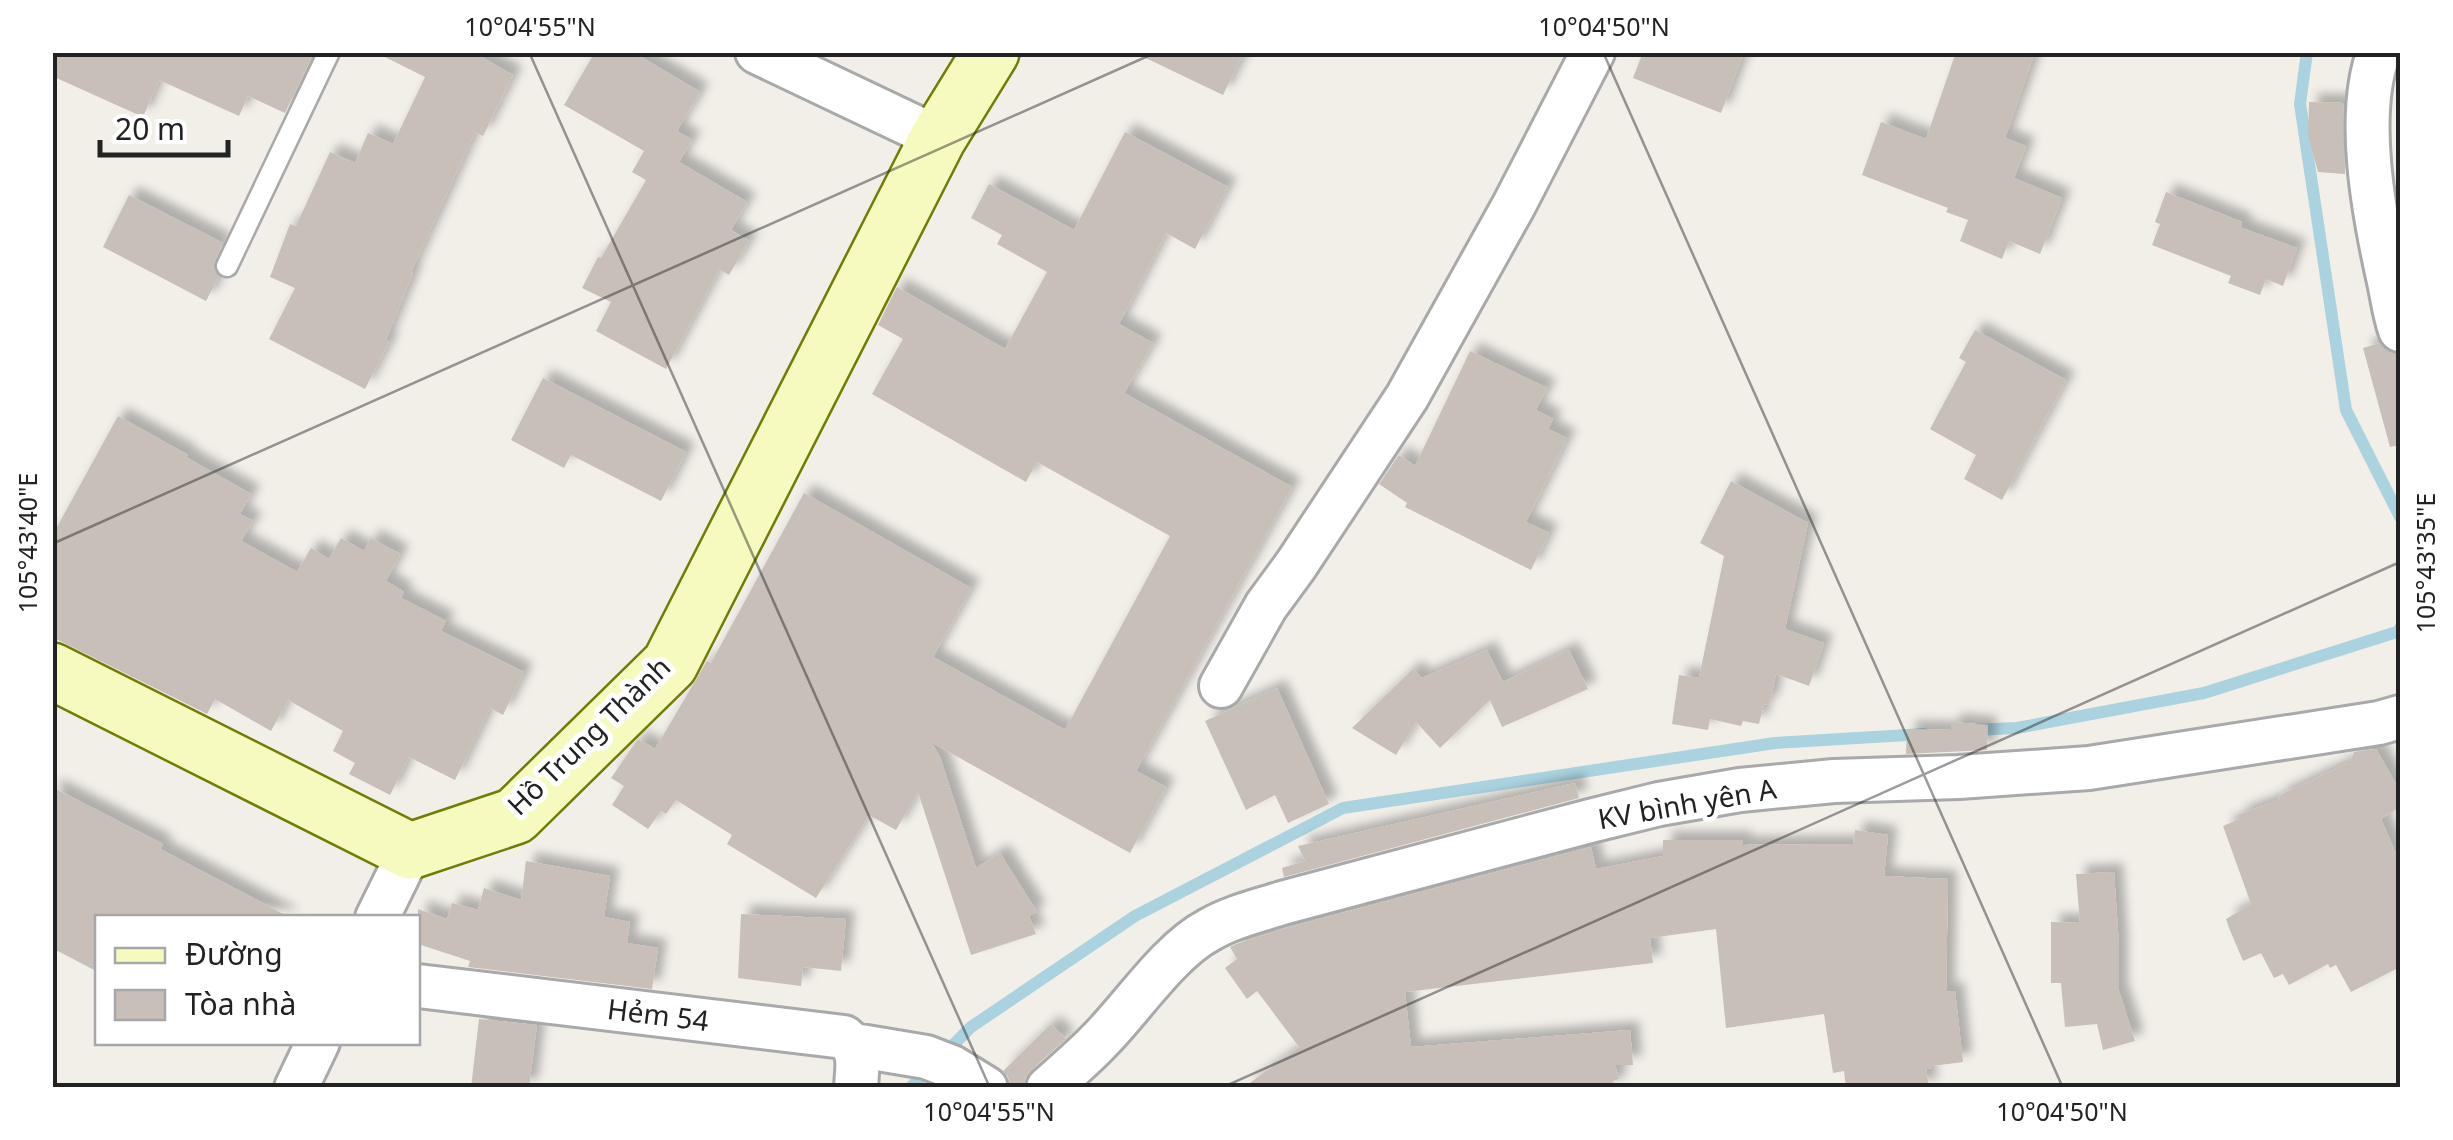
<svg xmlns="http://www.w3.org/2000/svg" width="2453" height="1140" font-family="'Noto Sans',sans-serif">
  <defs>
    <filter id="shadow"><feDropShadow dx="9" dy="-9" stdDeviation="5" flood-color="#0004"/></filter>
  </defs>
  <rect width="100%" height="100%" fill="#f2efe9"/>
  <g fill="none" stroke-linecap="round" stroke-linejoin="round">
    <path stroke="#aad3df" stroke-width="12" d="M 2307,52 L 2300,104 L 2346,410 L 2400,517
      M 1973,730 L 2017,728 L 2204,693 L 2400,631 L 2400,628
      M 910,1088 L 971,1027 L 1135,916 L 1343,808 L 1775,743 L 1924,734"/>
  </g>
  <path fill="#c7bfb8" filter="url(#shadow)" d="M 52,52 L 314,52 L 285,113 L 248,96 L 239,116 L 159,80 L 143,117 L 52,76 Z
    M 375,52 L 473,52 L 513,75 L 483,136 L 475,132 L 411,272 L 413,273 L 386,340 L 389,342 L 365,389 L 269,339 L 295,288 L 270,277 L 290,224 L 296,226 L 330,152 L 355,163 L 368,133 L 393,144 L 425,77 Z
    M 595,52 L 633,52 L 700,92 L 677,131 L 692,140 L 679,162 L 747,202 L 731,230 L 749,241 L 729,275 L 719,269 L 666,369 L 596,331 L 611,302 L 582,288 L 598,257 L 601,258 L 646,180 L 632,172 L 644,151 L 564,105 Z
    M 1133,52 L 1244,52 L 1223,95 Z
    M 1643,52 L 1744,52 L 1721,113 L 1633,78 Z
    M 1956,52 L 2035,52 L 2005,138 L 2026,146 L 2014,178 L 2062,198 L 2040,254 L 2009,241 L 2002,259 L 1960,241 L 1968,220 L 1946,212 L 1948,208 L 1862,175 L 1881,122 L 1926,139 Z
    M 2309,102 L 2343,103 L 2345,174 L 2318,172 L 2308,135 Z
    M 1125,132 L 1228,187 L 1195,249 L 1166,233 L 1119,324 L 1153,343 L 1124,393 L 1292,487 L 1136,771 L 1166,787 L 1130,853 L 931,742 L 940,757 L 976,868 L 1000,853 L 1037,912 L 1029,916 L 1036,934 L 971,955 L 918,792 L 896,830 L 869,815 L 816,898 L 727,844 L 732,835 L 676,800 L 666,814 L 661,811 L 648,829 L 612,805 L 624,786 L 611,778 L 638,739 L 655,749 L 707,661 L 711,663 L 804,493 L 971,588 L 933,657 L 1065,730 L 1170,536 L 1037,462 L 1026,482 L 872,394 L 903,339 L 878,325 L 897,287 L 1005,349 L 1047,272 L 997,244 L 1002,235 L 971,218 L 989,184 L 1074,230 Z
    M 2166,192 L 2242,222 L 2242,228 L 2297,248 L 2283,286 L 2266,279 L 2260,295 L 2228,283 L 2231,276 L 2152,245 L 2160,224 L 2155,222 Z
    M 129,195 L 223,243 L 213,266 L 219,276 L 206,301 L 103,247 Z
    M 1975,330 L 2066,380 L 2002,500 L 1964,479 L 1976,455 L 1930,429 L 1966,362 L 1959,358 Z
    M 2380,343 L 2384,349 L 2398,354 L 2400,364 L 2400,445 L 2390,447 L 2363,348 Z
    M 1470,351 L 1547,388 L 1536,410 L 1553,419 L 1548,429 L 1567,438 L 1526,522 L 1549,533 L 1531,570 L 1405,507 L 1407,503 L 1379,484 L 1399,455 L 1415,466 Z
    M 543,378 L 686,452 L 661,501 L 571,455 L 564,468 L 511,440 Z
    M 118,416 L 188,455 L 186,457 L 251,494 L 240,514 L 253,521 L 241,541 L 297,572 L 311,548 L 329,559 L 341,538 L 364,551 L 371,538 L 400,554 L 386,581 L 404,592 L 401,598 L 446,621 L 441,631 L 524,672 L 503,715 L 490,708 L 455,780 L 409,757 L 390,795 L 349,774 L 355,763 L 333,751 L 343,731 L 288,700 L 271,731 L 215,699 L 207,714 L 52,637 L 52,536 Z
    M 1731,481 L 1808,523 L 1785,629 L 1824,643 L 1809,686 L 1776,674 L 1769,705 L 1764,704 L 1759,724 L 1743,721 L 1741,726 L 1710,719 L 1708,730 L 1672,724 L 1679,675 L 1699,678 L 1724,556 L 1700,543 Z
    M 1487,650 L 1503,682 L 1569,650 L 1588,689 L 1502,727 L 1490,700 L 1440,748 L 1416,722 L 1396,755 L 1352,728 L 1413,669 L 1422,678 Z
    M 1277,688 L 1329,804 L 1288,823 L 1275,795 L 1246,810 L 1205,721 Z
    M 1951,722 L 1988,725 L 1987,750 L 1906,754 L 1907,729 L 1951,730 Z
    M 2376,749 L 2400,791 L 2400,807 L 2381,819 L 2400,863 L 2400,967 L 2351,992 L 2336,965 L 2330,968 L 2328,964 L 2289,985 L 2283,974 L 2274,978 L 2261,953 L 2243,961 L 2229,928 L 2226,919 L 2251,904 L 2223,826 L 2239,819 L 2238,815 L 2280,799 L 2278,796 L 2350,762 L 2354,752 Z
    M 1575,783 L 1579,798 L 1284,877 L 1282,868 L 1305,861 L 1298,846 Z
    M 52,787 L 163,844 L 160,849 L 291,918 L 98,918 L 98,972 L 52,948 Z
    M 1855,830 L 1888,835 L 1884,876 L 1948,879 L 1946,992 L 1955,991 L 1963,1062 L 1932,1066 L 1932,1068 L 1926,1069 L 1929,1088 L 1846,1088 L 1844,1071 L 1833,1073 L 1824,1014 L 1726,1028 L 1716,929 L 1650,938 L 1653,963 L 1405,992 L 1411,1047 L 1630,1030 L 1633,1065 L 1615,1065 L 1619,1079 L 1613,1081 L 1615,1088 L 1243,1088 L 1299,1047 L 1257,991 L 1247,999 L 1225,968 L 1237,959 L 1230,947 L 1236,944 L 1289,927 L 1591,847 L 1596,869 L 1663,856 L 1663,840 L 1743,840 L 1743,845 L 1853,844 Z
    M 526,861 L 610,876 L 604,917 L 630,922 L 627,943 L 658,948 L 652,989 L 468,967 L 470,961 L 418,944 L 418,909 L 447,919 L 452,903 L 478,910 L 484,888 L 521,900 Z
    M 2114,872 L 2119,946 L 2119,991 L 2135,1041 L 2103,1050 L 2097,1024 L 2065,1027 L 2061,983 L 2051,983 L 2051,922 L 2080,923 L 2076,874 Z
    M 741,914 L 846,919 L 841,971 L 803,967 L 801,986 L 738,978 Z
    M 479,1019 L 537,1025 L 529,1088 L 471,1088 Z
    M 1051,1024 L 1066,1039 L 1031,1070 L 1025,1079 L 1024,1088 L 1011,1088 L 1008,1077 L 1003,1071 Z"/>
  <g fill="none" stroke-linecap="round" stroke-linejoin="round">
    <defs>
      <path id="lane" d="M 227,266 L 329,52"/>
      <path id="street" d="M 757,52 L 938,138
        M 2379,52 C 2355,114 2374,214 2388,277 C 2392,294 2394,313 2400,330
        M 1221,686 L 1266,606 L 1296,565 L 1407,397 L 1514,205 L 1593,52
        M 377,918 L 410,851
        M 418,986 L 844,1037 C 862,1051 857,1066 856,1088
        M 854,1045 L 926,1057 L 952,1067 L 986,1088
        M 296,1088 L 318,1042
        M 1048,1088 C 1066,1072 1084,1057 1100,1040 C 1132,1008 1169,951 1209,930 C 1231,917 1257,911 1282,903 L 1590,821 L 1659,804 L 1740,790 L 1834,781 L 1959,777 L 2089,768 L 2379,723 L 2400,717"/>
      <path id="secondary" d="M 52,671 L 410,851 L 515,816 L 670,664 L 938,138 L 991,52"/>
    </defs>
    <use href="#lane" stroke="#a9a9a9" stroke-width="25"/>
    <use href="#street" stroke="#a9a9a9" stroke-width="48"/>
    <use href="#secondary" stroke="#707d05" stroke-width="60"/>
    <use href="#lane" stroke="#fff" stroke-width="20"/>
    <use href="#street" stroke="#fff" stroke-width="42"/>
    <use href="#secondary" stroke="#f7fabf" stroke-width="55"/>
  </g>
  <path fill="none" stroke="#222" stroke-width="2.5" stroke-opacity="0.45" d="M 529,52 L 990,1088M 1603,52 L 2063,1088M 52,544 L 1157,52M 1221,1088 L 2400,562"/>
  <g text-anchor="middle" stroke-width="10" stroke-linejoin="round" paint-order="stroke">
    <g font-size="28" fill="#222" stroke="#fff">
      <text transform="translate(589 736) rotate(-44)" y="10">Hồ Trung Thành</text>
      <text transform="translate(1687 804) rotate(-10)" y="10">KV bình yên A</text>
      <text transform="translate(658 1015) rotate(7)" y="10">Hẻm 54</text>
    </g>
  </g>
  <rect width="2453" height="1140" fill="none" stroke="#ffffff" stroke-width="110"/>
  <rect x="95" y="915" width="325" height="130" fill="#ffffff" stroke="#a7a7a7" stroke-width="2.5"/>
  <rect x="115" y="948" width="50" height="15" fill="#f7fabf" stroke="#a7a7a7" stroke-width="2.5"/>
  <text x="185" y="965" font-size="30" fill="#222222">Đường</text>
  <rect x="115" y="990" width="50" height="30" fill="#c7bfb8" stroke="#a7a7a7" stroke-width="2.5"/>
  <text x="185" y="1015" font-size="30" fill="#222222">Tòa nhà</text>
  <path d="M100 140v15h128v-15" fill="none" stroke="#222222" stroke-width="5"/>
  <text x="115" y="140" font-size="30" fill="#222222" stroke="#ffffff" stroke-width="8" paint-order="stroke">20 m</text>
  <rect x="55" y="55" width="2343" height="1030" fill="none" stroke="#222" stroke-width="4"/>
  <g font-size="25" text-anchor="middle" fill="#222">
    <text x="530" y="36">10°04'55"N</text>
    <text x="1604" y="36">10°04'50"N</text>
    <text transform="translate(28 543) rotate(-90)" y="9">105°43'40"E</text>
    <text transform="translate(2426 563) rotate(-90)" y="9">105°43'35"E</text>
    <text x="989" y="1121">10°04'55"N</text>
    <text x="2062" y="1121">10°04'50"N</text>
  </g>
</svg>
